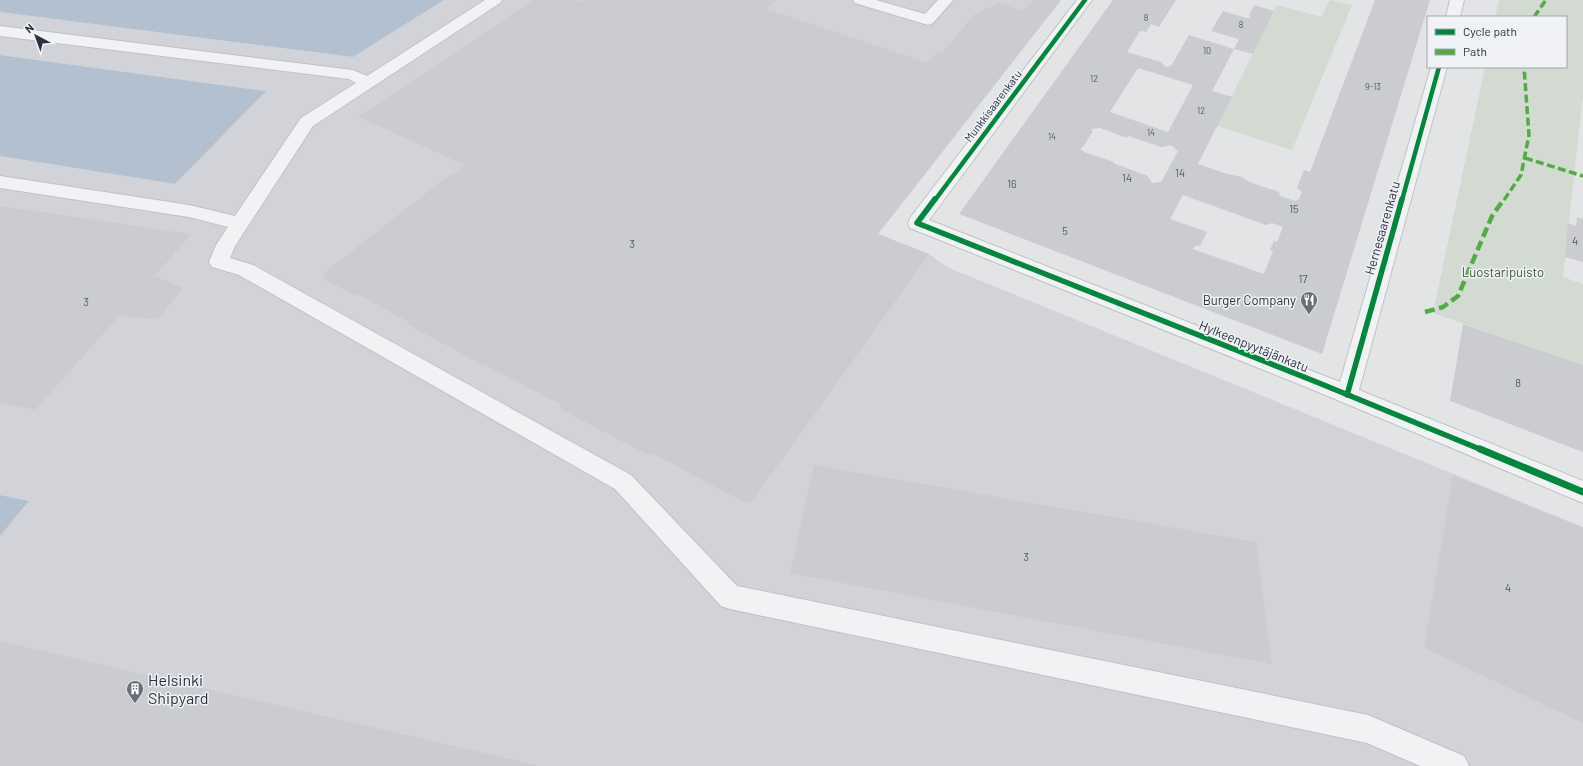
<svg xmlns="http://www.w3.org/2000/svg" width="1583" height="766" font-family="Barlow,sans-serif">
  <rect width="100%" height="100%" fill="#e2e4e6"/>
  <path fill="#d1d3d9" d="M 444,0 L 1061,0 L 878,234 L 929,254 L 947,267 L 1583,527 L 1583,766 L 0,766 L 0,536 L 29,501 L 0,495 L 0,156 L 175,184 L 265,91 L 0,55 L 0,12 L 353,57 Z"/>
  <path fill="#d3dad2" d="M 1330,0 L 1352,5 L 1292,150 L 1217,126 L 1277,5 L 1321,17 Z
    M 1499,0 L 1583,0 L 1583,94 L 1563,277 L 1583,284 L 1583,365 L 1433,313 L 1485,67 L 1566,67 L 1566,17 L 1495,17 Z"/>
  <path fill="#b2c0d0" d="M 0,0 L 444,0 L 353,57 L 0,12 Z
    M 0,55 L 266,91 L 175,184 L 0,156 Z
    M 0,495 L 29,501 L 0,536 Z"/>
  <path fill="#cacccf" fill-rule="evenodd" d="M 533,0 L 573,0 L 580,2 L 583,0 L 776,0 L 766,9 L 928,63 L 939,51 L 943,52 L 975,14 L 998,3 L 1024,11 L 1033,0 L 1061,0 L 878,234 L 929,254 L 751,503 L 748,502 L 746,503 L 652,453 L 650,456 L 559,408 L 562,405 L 483,364 L 482,365 L 407,324 L 409,322 L 359,295 L 357,296 L 324,279 L 326,277 L 323,276 L 325,274 L 324,273 L 452,173 L 454,174 L 465,165 L 359,117 Z
    M 1113,0 L 1176,0 L 1159,27 L 1151,24 L 1146,32 L 1140,31 L 1127,52 L 1161,62 L 1165,67 L 1171,66 L 1189,35 L 1234,49 L 1212,91 L 1232,97 L 1198,164 L 1227,174 L 1242,177 L 1249,182 L 1279,192 L 1280,196 L 1295,201 L 1299,199 L 1302,192 L 1297,188 L 1304,170 L 1310,172 L 1375,0 L 1430,0 L 1322,354 L 959,214 ZM 1138,68 L 1193,85 L 1168,132 L 1110,112 ZM 1100,128 L 1127,138 L 1128,136 L 1162,147 L 1171,145 L 1178,151 L 1161,182 L 1152,183 L 1148,176 L 1113,163 L 1114,162 L 1084,152 L 1080,148 L 1083,147 L 1093,131 L 1091,129 ZM 1183,195 L 1266,225 L 1272,223 L 1283,227 L 1277,242 L 1274,241 L 1270,250 L 1273,251 L 1264,274 L 1193,249 L 1195,246 L 1200,246 L 1207,232 L 1170,219 Z
    M 1254,5 L 1274,11 L 1253,54 L 1234,49 L 1239,39 L 1211,31 L 1223,11 L 1246,18 L 1251,18 L 1249,16 Z
    M 0,206 L 191,234 L 155,276 L 183,288 L 158,319 L 119,316 L 35,410 L 0,403 Z
    M 1577,217 L 1583,219 L 1583,262 L 1565,257 L 1568,223 L 1576,226 Z
    M 1463,324 L 1583,365 L 1583,452 L 1450,401 Z
    M 814,465 L 1256,542 L 1272,664 L 790,573 Z
    M 1453,475 L 1583,528 L 1583,723 L 1424,648 Z
    M 0,641 L 536,765 L 536,766 L 0,766 Z"/>
  <g fill="none" stroke-linecap="round" stroke-linejoin="round">
    <defs>
      <path id="minor" d="M 485,0 L 502,0 L 500,3 L 313,126 L 235,246 L 230,258 L 253,265 L 631,475 L 737,586 L 1368,715 L 1464,756 L 1469,766 L 1420,766 L 1367,743 L 730,609 L 721,606 L 615,489 L 239,275 L 212,267 L 209,262 L 216,245 L 228,227 L 189,217 L 0,188 L 0,176 L 189,205 L 235,216 L 301,118 L 356,83 L 349,79 L 0,36 L 0,26 L 353,70 L 367,76 Z
        M 853,0 L 876,0 L 925,14 L 938,0 L 953,0 L 933,23 L 928,25 L 855,3 Z
        M 1077,0 L 1092,0 L 929,220 L 1340,382 L 1431,67 L 1447,67 L 1359,390 L 1583,481 L 1583,503 L 1311,389 L 910,228 L 908,223 L 910,218 Z
        M 1450,0 L 1464,0 L 1460,17 L 1446,17 Z"/>
    </defs>
    <use href="#minor" stroke="#c0c2c4" stroke-width="2"/>
    <use href="#minor" fill="#f1f2f4" fill-rule="evenodd"/>
    <path stroke="#53ab46" stroke-width="3.5" stroke-dasharray="8 3.5" stroke-linecap="butt" d="M 1534,17 L 1546,0
      M 1525,158 L 1583,176
      M 1504,200 L 1521,175 L 1529,135 L 1524,67"/>
    <path stroke="#53ab46" stroke-width="4.5" stroke-dasharray="10 4.5" stroke-linecap="butt" d="M 1425,312 L 1443,307 L 1458,296 L 1492,216 L 1504,199"/>
    <defs>
      <path id="cycleway-far2" d="M 935,200 L 1085,0
        M 1402,200 L 1439,67"/>
      <path id="cycleway-far1" d="M 935,199 L 917,223 L 1319,383 L 1482,450
        M 1347,395 L 1402,199"/>
      <path id="cycleway" d="M 1480,449 L 1583,492"/>
    </defs>
    <use href="#cycleway-far2" stroke="#f0f2f6" stroke-width="6"/>
    <use href="#cycleway-far1" stroke="#f0f2f6" stroke-width="8"/>
    <use href="#cycleway" stroke="#f0f2f6" stroke-width="10"/>
    <use href="#cycleway-far2" stroke="#00873e" stroke-width="4.5"/>
    <use href="#cycleway-far1" stroke="#00873e" stroke-width="5.5"/>
    <use href="#cycleway" stroke="#00873e" stroke-width="7"/>
  </g>
  <defs>
    <symbol id="restaurant-pin" viewBox="-11 -11 22 30"><path d="M0 17L-7.5 6A9.5 9.5 0 1 1 7.5 6Z" fill="#6a7079" stroke="#f0f2f6"/><path d="M-5-6h1v4h1v-4h1v4h1v-4h1v5L-1.5 .5V6h-2V.5L-5-1ZM5-6V6H3V1.5H1.5Q1.5-4 5-6Z" fill="#fff"/></symbol>
    <symbol id="building-pin" viewBox="-11 -11 22 30"><path d="M0 17L-7.5 6A9.5 9.5 0 1 1 7.5 6Z" fill="#6a7079" stroke="#f0f2f6"/><path d="M-4-6H4V6H1V3H-1V6H-4ZM-2.5-4.3h1.7v1.8h-1.7ZM.8-4.3h1.7v1.8H.8ZM-2.5-1h1.7V.8h-1.7ZM.8-1h1.7V.8H.8Z" fill="#fff"/></symbol>
  </defs>
  <g fill-rule="evenodd">
    <use href="#restaurant-pin" x="1299" y="290" width="20" height="27"/>
    <use href="#building-pin" x="125" y="679" width="20" height="27"/>
  </g>
  <g text-anchor="middle" stroke-width="3" stroke-linejoin="round" paint-order="stroke">
    <g font-size="9" fill="#535863">
      <text x="1146" y="21">8</text>
      <text x="1241" y="28">8</text>
      <text x="1207" y="54">10</text>
      <text x="1094" y="82">12</text>
      <text x="1373" y="90">9-13</text>
      <text x="1201" y="114">12</text>
      <text x="1151" y="136">14</text>
      <text x="1052" y="140">14</text>
    </g>
    <g font-size="11" fill="#2a313e" stroke="#f0f2f6">
      <text transform="translate(993 106) rotate(-53)" y="4">Munkkisaarenkatu</text>
    </g>
    <g font-size="11" fill="#535863">
      <text x="1180" y="177">14</text>
      <text x="1127" y="182">14</text>
      <text x="1012" y="188">16</text>
      <text x="1294" y="213">15</text>
      <text x="1065" y="235">5</text>
      <text x="1575" y="245">4</text>
      <text x="632" y="248">3</text>
      <text x="1303" y="283">17</text>
      <text x="86" y="306">3</text>
      <text x="1518" y="387">8</text>
      <text x="1026" y="561">3</text>
      <text x="1508" y="592">4</text>
    </g>
    <g font-size="13" fill="#2a313e" stroke="#f0f2f6">
      <text transform="translate(1382 228) rotate(-74)" y="5">Hernesaarenkatu</text>
      <text transform="translate(1254 346) rotate(22)" y="5">Hylkeenpyytäjänkatu</text>
    </g>
    <g font-size="13" fill="#3e5938" stroke="#f0f2f6">
      <text x="1503" y="277">Luostaripuisto</text>
    </g>
    <g font-size="13" fill="#2a313e" stroke="#f0f2f6" text-anchor="end">
      <text x="1296" y="305">Burger Company</text>
    </g>
    <g font-size="16" fill="#2a313e" stroke="#f0f2f6" text-anchor="start">
      <text x="148" y="686">Helsinki<tspan x="148" dy="18">Shipyard</tspan></text>
    </g>
  </g>
  <rect x="1427" y="16" width="140" height="52" fill="#f0f2f6" stroke="#a1a5ac"/>
  <rect x="1435" y="29" width="20" height="6" fill="#00873e" stroke="#a1a5ac"/>
  <text x="1463" y="36" font-size="12" fill="#2a313e">Cycle path</text>
  <rect x="1435" y="49" width="20" height="6" fill="#53ab46" stroke="#a1a5ac"/>
  <text x="1463" y="56" font-size="12" fill="#2a313e">Path</text>
  <g transform="translate(36 36) rotate(319)" stroke="#f0f2f6" stroke-width="3" paint-order="stroke">
  <path d="M0-3L7 15L0 10L-7 15Z" fill="#2a313e"/>
  <text y="-6" font-size="11" font-weight="bold" text-anchor="middle" fill="#2a313e">N</text>
  </g>
</svg>
